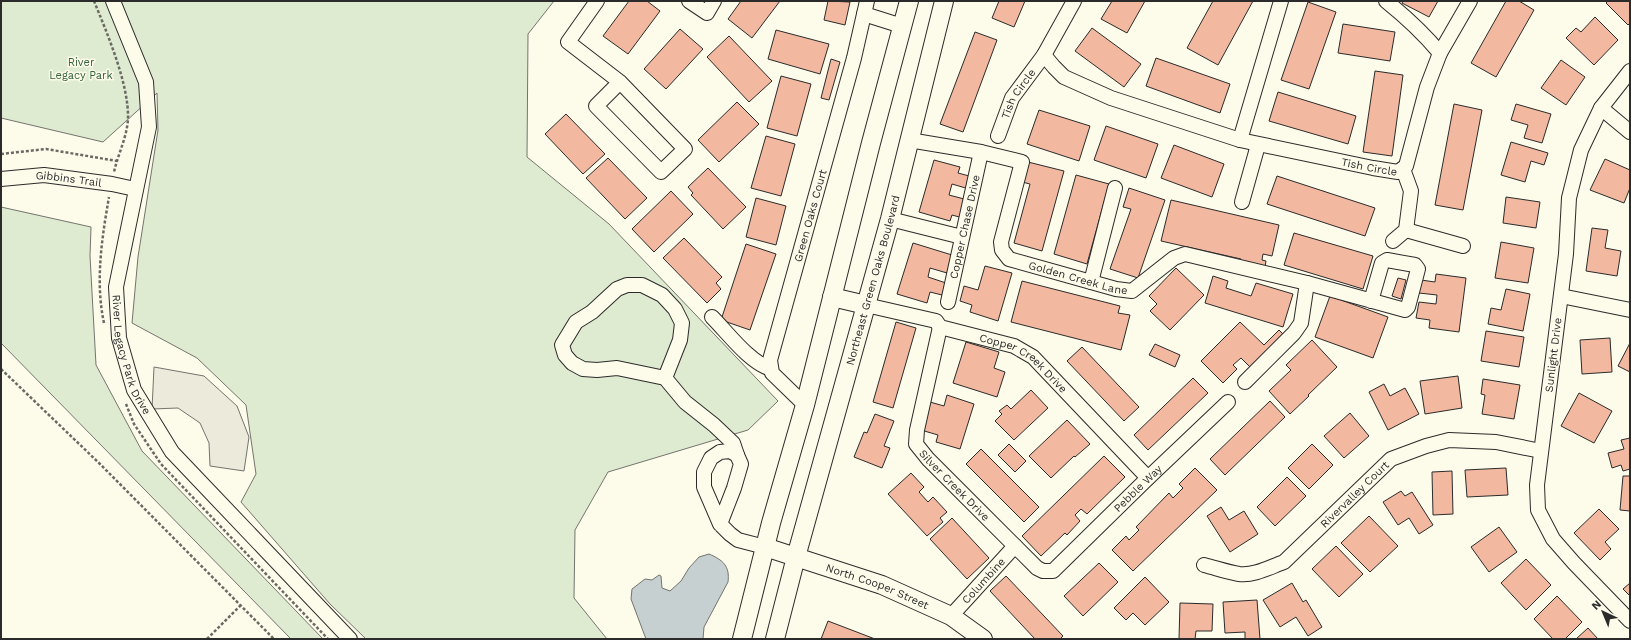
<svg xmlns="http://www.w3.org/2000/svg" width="1631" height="640" font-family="'Work Sans',sans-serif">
  <rect width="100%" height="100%" fill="#fdfbea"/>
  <path fill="#deebd1" stroke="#74746e" d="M 1,1 L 554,1 L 528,34 L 527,157 L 609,224 L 778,401 L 748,430 L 608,472 L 575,530 L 574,598 L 607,639 L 366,639 L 330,604 L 241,502 L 256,474 L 246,405 L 197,358 L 132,323 L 138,257 L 158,130 L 157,93 L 103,142 L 1,118 Z
    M 1,207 L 91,227 L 90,256 L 96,365 L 142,451 L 323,639 L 291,639 L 1,343 Z"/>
  <path fill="#eceadb" stroke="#74746e" d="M 154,367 L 204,376 L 237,406 L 249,437 L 244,471 L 210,466 L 209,443 L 200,423 L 178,408 L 152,409 Z"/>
  <path fill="#c7d0d0" stroke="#74746e" d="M 709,554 C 723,560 730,566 728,582 L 704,627 L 703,639 L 646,639 L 631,599 L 632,589 L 645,579 L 652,580 L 659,575 L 661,576 L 662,588 L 670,591 L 681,581 L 689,568 L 699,557 Z"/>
  <path fill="#f2b8a0" stroke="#2b2b2b" d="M 629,1 L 647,1 L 660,11 L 628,54 L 603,36 Z
    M 741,1 L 780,1 L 752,38 L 728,19 Z
    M 828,1 L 850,2 L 845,25 L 824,20 Z
    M 999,1 L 1025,1 L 1014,27 L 992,18 Z
    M 1112,1 L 1145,1 L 1127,33 L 1101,19 Z
    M 1213,1 L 1253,1 L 1218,65 L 1187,48 Z
    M 1403,1 L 1438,1 L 1429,17 L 1402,3 Z
    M 1506,1 L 1519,1 L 1534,10 L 1496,77 L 1471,63 Z
    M 1608,1 L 1630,1 L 1630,23 L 1628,25 L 1606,3 Z
    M 1308,2 L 1336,12 L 1309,89 L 1281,80 Z
    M 1595,17 L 1618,40 L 1594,65 L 1566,38 L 1576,28 L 1581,32 Z
    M 1343,24 L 1395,32 L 1390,61 L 1338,53 Z
    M 1092,28 L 1141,64 L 1124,87 L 1075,51 Z
    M 680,29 L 703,49 L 666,89 L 644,69 Z
    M 776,30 L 829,44 L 820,74 L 768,59 Z
    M 975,32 L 997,40 L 963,132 L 940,124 Z
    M 729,36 L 772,81 L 749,102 L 707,57 Z
    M 1156,58 L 1230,84 L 1220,113 L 1146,86 Z
    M 831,59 L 840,62 L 829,100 L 821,98 Z
    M 1561,60 L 1585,77 L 1566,105 L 1541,88 Z
    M 1375,71 L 1403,75 L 1392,156 L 1363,152 Z
    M 781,76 L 811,84 L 797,136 L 767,128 Z
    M 1278,92 L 1356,116 L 1348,144 L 1269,121 Z
    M 737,102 L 759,124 L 719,162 L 698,140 Z
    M 1454,104 L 1482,110 L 1463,210 L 1435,205 Z
    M 1516,104 L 1551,114 L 1542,143 L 1524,138 L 1528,125 L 1511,120 Z
    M 1039,110 L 1090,126 L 1079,161 L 1027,144 Z
    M 566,114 L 605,154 L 583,174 L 545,134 Z
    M 1106,126 L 1158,144 L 1146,178 L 1094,160 Z
    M 766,136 L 795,144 L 781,196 L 751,188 Z
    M 1511,142 L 1548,153 L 1544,165 L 1531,161 L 1525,182 L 1501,175 Z
    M 1174,145 L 1224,164 L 1212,197 L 1161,178 Z
    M 608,158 L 647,198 L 625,219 L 586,178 Z
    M 1605,159 L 1630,170 L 1630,188 L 1624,203 L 1590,190 Z
    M 934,160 L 960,167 L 958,173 L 973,177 L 969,189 L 952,184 L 949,195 L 968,200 L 963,218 L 952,215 L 950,221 L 919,212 Z
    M 1028,162 L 1064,171 L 1042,251 L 1014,243 L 1030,184 L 1022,182 Z
    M 708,168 L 746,207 L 723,229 L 691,195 L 693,193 L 688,187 Z
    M 1076,175 L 1109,184 L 1087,264 L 1054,254 Z
    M 1277,176 L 1375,208 L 1365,236 L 1267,204 Z
    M 1129,188 L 1165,200 L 1138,278 L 1110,269 L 1131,209 L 1123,207 Z
    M 671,191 L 693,214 L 654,252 L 632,229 Z
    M 1506,197 L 1540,202 L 1536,228 L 1503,223 Z
    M 756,198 L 786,206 L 776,245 L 746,237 Z
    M 1171,200 L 1279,225 L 1272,256 L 1263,254 L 1262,260 L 1266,261 L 1265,267 L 1240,261 L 1241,259 L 1161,241 Z
    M 1592,228 L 1608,230 L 1605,248 L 1621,251 L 1617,276 L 1586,271 Z
    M 1294,233 L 1373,256 L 1363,289 L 1284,265 Z
    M 684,238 L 722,277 L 716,283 L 721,289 L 707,303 L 663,258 Z
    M 1501,242 L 1534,248 L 1528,283 L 1495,278 Z
    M 913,243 L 952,255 L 947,273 L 930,268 L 928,277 L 946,283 L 942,295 L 930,292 L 927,303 L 897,294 Z
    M 746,244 L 776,254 L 750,330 L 721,320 Z
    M 985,266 L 1012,273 L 998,321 L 970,312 L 972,305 L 960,301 L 964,286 L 978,290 Z
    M 1176,268 L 1204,295 L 1170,330 L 1150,311 L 1157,304 L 1149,296 Z
    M 1436,274 L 1466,278 L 1459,332 L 1429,328 L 1430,320 L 1416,318 L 1419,302 L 1436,304 L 1437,295 L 1419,293 L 1421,280 L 1435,282 Z
    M 1213,276 L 1228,281 L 1226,288 L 1251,296 L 1256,283 L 1293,294 L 1283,327 L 1205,303 Z
    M 1398,278 L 1406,280 L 1401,299 L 1392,296 Z
    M 1022,281 L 1120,306 L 1118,313 L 1130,315 L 1121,350 L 1011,322 Z
    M 1506,289 L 1530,294 L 1523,331 L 1488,324 L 1491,308 L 1501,310 Z
    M 1330,296 L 1388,317 L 1373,358 L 1315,337 Z
    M 896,322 L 916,328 L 893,408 L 873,402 Z
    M 1240,322 L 1264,345 L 1279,330 L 1286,337 L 1253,370 L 1241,358 L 1233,365 L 1237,369 L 1223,383 L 1201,361 Z
    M 1486,331 L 1524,337 L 1519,367 L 1481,361 Z
    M 1610,338 L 1612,372 L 1582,374 L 1580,340 Z
    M 1312,340 L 1337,367 L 1308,395 L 1309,396 L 1290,414 L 1269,391 L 1291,370 L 1286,365 Z
    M 966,342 L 999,352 L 994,368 L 1005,372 L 997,397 L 953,383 Z
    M 1630,343 L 1630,372 L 1618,366 Z
    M 1155,344 L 1180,355 L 1175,367 L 1149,355 Z
    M 1082,347 L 1139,407 L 1124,421 L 1067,361 Z
    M 1458,376 L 1462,408 L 1425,414 L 1420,381 Z
    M 1193,378 L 1208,393 L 1148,450 L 1134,435 Z
    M 1483,379 L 1520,385 L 1514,419 L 1482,414 L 1485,395 L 1481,394 Z
    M 1384,384 L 1390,396 L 1405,388 L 1419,414 L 1388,430 L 1369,392 Z
    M 1031,390 L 1048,408 L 1014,440 L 995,421 L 1002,414 L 999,411 L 1007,405 L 1011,409 Z
    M 1579,393 L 1612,411 L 1594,443 L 1561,426 Z
    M 947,395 L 974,404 L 960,449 L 936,442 L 938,435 L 921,430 L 930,402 L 944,406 Z
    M 1270,401 L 1285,417 L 1225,475 L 1210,459 Z
    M 1350,413 L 1369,436 L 1344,458 L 1324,436 Z
    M 875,414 L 894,421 L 884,446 L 890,448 L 882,468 L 854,457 L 864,432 L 867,433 Z
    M 1067,420 L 1090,444 L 1075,457 L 1074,456 L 1051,478 L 1029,456 Z
    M 1630,438 L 1630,469 L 1623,471 L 1621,465 L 1612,468 L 1608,453 L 1624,449 L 1621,440 Z
    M 1009,444 L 1026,461 L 1015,472 L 998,455 Z
    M 1312,444 L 1333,465 L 1309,489 L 1288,468 Z
    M 981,449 L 1039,507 L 1024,522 L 966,464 Z
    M 1104,456 L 1125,477 L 1087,514 L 1081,509 L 1075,515 L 1080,521 L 1067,535 L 1065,533 L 1041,556 L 1022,536 Z
    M 1195,468 L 1217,490 L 1133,571 L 1112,550 L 1126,536 L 1129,540 L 1139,530 L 1136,527 L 1169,493 L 1173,498 L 1183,488 L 1179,484 Z
    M 1506,468 L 1508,495 L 1467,497 L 1465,470 Z
    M 1452,471 L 1453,514 L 1433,515 L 1432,472 Z
    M 911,473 L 924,487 L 919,492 L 928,502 L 933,497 L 947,512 L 940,518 L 943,522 L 927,536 L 888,494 Z
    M 1623,476 L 1630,476 L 1630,511 L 1620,510 Z
    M 1287,477 L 1306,496 L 1275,526 L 1257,507 Z
    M 1401,491 L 1405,496 L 1412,492 L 1433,525 L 1419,534 L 1409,518 L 1398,525 L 1383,502 Z
    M 1221,507 L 1229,520 L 1244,511 L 1258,534 L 1230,552 L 1207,516 Z
    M 1599,509 L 1619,529 L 1605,542 L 1611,549 L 1600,560 L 1574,533 Z
    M 1369,516 L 1398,546 L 1370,572 L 1341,543 Z
    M 952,518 L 989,558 L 967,579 L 930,539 Z
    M 1499,527 L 1517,552 L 1489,572 L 1471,547 Z
    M 1336,546 L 1363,574 L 1339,597 L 1312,569 Z
    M 1526,559 L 1551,585 L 1526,610 L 1501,583 Z
    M 1099,563 L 1118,582 L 1083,616 L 1064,596 Z
    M 1006,576 L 1063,636 L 1060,639 L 1035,639 L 990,591 Z
    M 1145,577 L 1169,602 L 1145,625 L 1133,613 L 1126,620 L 1114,608 Z
    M 1292,583 L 1303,602 L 1306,600 L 1322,627 L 1308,636 L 1296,617 L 1280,627 L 1263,600 Z
    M 1630,583 L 1630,596 L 1623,589 Z
    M 1557,596 L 1582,622 L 1565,639 L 1553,639 L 1534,619 Z
    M 1257,600 L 1260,639 L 1245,639 L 1245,632 L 1225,633 L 1223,602 Z
    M 1180,603 L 1213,604 L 1212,631 L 1196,631 L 1195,639 L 1179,639 Z
    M 828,621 L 875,639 L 821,639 Z
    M 1588,628 L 1598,639 L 1576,639 Z"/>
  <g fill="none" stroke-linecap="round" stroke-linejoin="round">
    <defs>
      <g id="minor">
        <path id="s1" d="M 113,1 L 146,82 L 149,127 L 116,287 L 119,338 L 134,390 L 172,452 L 350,639"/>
        <path d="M 597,1 L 568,42 L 620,82 L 685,149 L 661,172 L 596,106 L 620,82"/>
        <path d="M 689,1 L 707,13 L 714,1"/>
        <path d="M 864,14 L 902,26"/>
        <path d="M 1440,53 L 1470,1"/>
        <path id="s2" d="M 1044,55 L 1054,67 L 1064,77 L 1111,98 L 1240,140 L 1373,168 L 1398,172 L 1406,166 L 1427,87 L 1440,53 C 1424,34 1406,17 1386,1"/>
        <path d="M 1630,71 L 1601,108 L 1581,150 L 1569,198 L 1566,254 L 1537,485 L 1538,510 L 1553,539 L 1574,563 L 1630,621"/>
        <path d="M 1601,108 L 1630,132"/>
        <path id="s3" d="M 998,136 L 1012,98 L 1044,55 L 1074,1"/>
        <path id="s4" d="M 909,140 L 981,152 L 1022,162 L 1001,242 L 1002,250 L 1009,259 L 1116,289 L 1132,291 L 1174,258 L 1185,254 L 1307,283 L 1405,310 L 1408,307 L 1418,269 L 1415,265 L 1387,260 L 1382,263 L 1371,301"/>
        <path d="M 1240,140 L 1281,1"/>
        <path id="s5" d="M 1,179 L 44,175 L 112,184 L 135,189"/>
        <path d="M 1242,202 L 1258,145"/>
        <path d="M 890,219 L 962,237"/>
        <path d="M 1406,230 L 1463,246"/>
        <path d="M 1393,241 L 1406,230 L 1411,191 L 1403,169"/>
        <path d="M 1091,282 L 1115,188"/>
        <path d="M 1561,296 L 1630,310"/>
        <path id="s6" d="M 948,302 L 981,152"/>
        <path id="s7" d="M 866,305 L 936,321 L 940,327 L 1014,346 L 1033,357 L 1148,478"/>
        <path d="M 712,317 C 728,333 749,362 771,369"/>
        <path id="s8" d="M 940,327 L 917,430 L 916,444 L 928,459 L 1037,568 L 1043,571 L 1053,571 L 1148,478 L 1228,402"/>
        <path d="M 665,378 L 680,340 L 682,323 L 675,309 L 662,295 L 642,285 L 627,285 L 617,289 L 592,312 L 576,322 L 562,345 L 565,355 L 572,363 L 583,369 L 597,370 L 617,368 L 665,378 L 685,402 L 714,425 L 733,443 L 737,455"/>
        <path d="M 1245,382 L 1294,333 L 1301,323 L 1307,283"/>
        <path id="s9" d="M 805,405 L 772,373 L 770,360 L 854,58 L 867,1"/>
        <path d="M 720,524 L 734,488 L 741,464 L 737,455 L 730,451 L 720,452 L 711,458 L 704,472 L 704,487 L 720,524 L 730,534 L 738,540 L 765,547"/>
        <path id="s10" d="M 1204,565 C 1216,568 1227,572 1239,574 C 1254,576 1270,567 1284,562 L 1391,459 L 1426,446 L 1449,440 L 1496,442 L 1541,451"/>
        <path id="s11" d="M 951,616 L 1015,546"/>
      </g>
      <g id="major">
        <path d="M 832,297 L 866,305"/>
        <path id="s12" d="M 765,547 L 882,585 L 951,616 L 983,639"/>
        <path d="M 742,639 L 771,523 L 805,405 L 871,143 L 909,1"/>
        <path id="s13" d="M 775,639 L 796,557 L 890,219 L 944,1"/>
      </g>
    </defs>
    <use href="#minor" stroke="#2b2b2b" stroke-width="16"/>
    <use href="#major" stroke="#2b2b2b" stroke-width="20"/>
    <path stroke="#6a6964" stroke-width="2.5" stroke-dasharray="3 2" stroke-linecap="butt" d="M 94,1 C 107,33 129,84 128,119 C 127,137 118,154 114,172
      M 1,154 L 46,149 L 117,161
      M 104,323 C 95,282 102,237 109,197
      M 1,369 L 99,463 L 274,639
      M 126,404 L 134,424 L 161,464 L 328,639
      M 207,639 L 241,605"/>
    <use href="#minor" stroke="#fdfbea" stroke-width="14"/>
    <use href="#major" stroke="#fdfbea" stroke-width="18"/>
  </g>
  <g text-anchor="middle" stroke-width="3" stroke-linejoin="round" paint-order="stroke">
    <g font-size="11" fill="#34623c" stroke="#fdfbea">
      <text x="81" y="66">River<tspan x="81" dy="13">Legacy Park</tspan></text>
    </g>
    <g font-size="11" fill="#2b2b2b" stroke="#fdfbea">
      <text dy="4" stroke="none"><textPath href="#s3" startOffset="47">Tish Circle</textPath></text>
      <text dy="4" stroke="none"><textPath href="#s2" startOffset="349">Tish Circle</textPath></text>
      <text dy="4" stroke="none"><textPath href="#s5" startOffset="68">Gibbins Trail</textPath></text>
      <text dy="4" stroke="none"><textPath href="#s9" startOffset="209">Green Oaks Court</textPath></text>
      <text dy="4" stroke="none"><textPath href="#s6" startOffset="77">Copper Chase Drive</textPath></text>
      <text dy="4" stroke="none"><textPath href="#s4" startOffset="289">Golden Creek Lane</textPath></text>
      <text dy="4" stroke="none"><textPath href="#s13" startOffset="372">Northeast Green Oaks Boulevard</textPath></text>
      <text dy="4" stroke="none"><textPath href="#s1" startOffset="366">River Legacy Park Drive</textPath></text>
      <text transform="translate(1553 355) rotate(-83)" y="4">Sunlight Drive</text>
      <text dy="4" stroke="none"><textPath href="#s7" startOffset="172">Copper Creek Drive</textPath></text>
      <text dy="4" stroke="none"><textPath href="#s8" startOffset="176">Silver Creek Drive</textPath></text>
      <text dy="4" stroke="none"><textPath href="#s8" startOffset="428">Pebble Way</textPath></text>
      <text dy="4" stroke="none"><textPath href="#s10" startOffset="181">Rivervalley Court</textPath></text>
      <text dy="4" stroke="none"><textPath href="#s11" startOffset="48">Columbine</textPath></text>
      <text dy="4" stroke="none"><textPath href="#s12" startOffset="119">North Cooper Street</textPath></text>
    </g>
  </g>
  <rect width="1631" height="640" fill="none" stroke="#2b2b2b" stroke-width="4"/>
  <g transform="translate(1603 612) rotate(316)" stroke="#fdfbea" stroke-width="3" paint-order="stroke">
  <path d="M0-3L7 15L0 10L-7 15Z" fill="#2b2b2b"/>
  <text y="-6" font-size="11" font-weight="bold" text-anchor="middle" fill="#2b2b2b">N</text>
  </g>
</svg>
